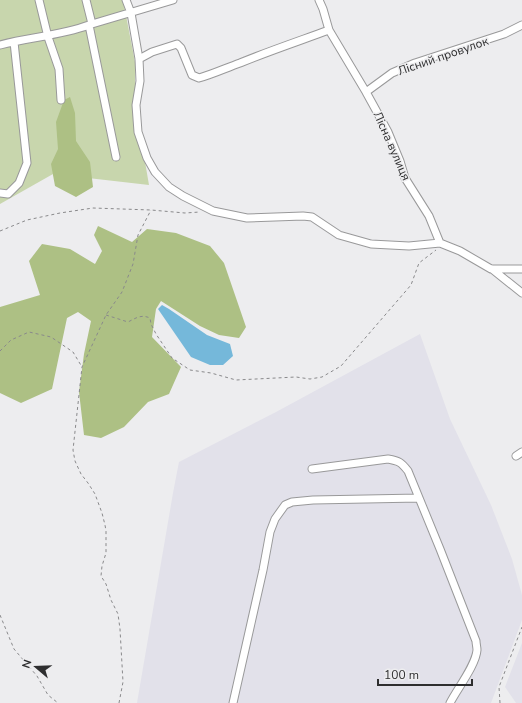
<svg xmlns="http://www.w3.org/2000/svg" width="522" height="703" font-family="'Nunito Sans',sans-serif">
  <rect width="100%" height="100%" fill="#ededef"/>
  <path fill="#e2e1ea" d="M 420,334 L 450,419 L 491,505 L 512,559 L 522,595 L 522,620 L 491,703 L 137,703 L 173,493 L 179,462 L 276,412 Z
    M 522,643 L 522,703 L 516,703 L 505,687 Z"/>
  <path fill="#c8d6ad" d="M 0,0 L 123,0 L 135,62 L 135,104 L 149,185 L 53,174 L 0,204 Z"/>
  <path fill="#adc084" d="M 70,97 L 75,113 L 76,141 L 90,162 L 93,187 L 76,197 L 55,186 L 51,164 L 58,149 L 56,122 L 64,100 Z
    M 98,226 L 132,242 L 147,229 L 176,233 L 210,246 L 224,263 L 246,327 L 239,338 L 219,335 L 200,326 L 161,301 L 156,309 L 152,337 L 181,367 L 169,394 L 148,402 L 124,427 L 101,438 L 84,435 L 79,392 L 84,354 L 91,321 L 78,312 L 67,318 L 52,389 L 21,403 L 0,393 L 0,307 L 40,295 L 29,261 L 42,244 L 70,249 L 95,264 L 102,251 L 94,235 Z"/>
  <path fill="#75b8da" d="M 162,305 L 169,309 L 207,335 L 230,344 L 233,356 L 223,365 L 210,365 L 191,357 L 158,309 Z"/>
  <g fill="none" stroke-linecap="round" stroke-linejoin="round">
    <defs>
      <path id="minor" d="M 39,0 L 48,37 L 59,69 L 61,100
        M 86,0 L 92,24 L 89,25 L 116,157
        M 126,0 L 131,13 L 139,59 L 140,81 L 136,105 L 138,132 L 147,158 L 155,172 L 169,187 L 183,196 L 213,211 L 247,218 L 303,216 L 312,217 L 339,235 L 371,244 L 409,246 L 440,243 L 460,251 L 491,269 L 522,269
        M 319,0 L 323,9 L 329,30 L 366,92 L 388,132 L 400,161 L 405,178 L 429,216 L 440,243
        M 92,24 L 173,0
        M 0,45 C 30,37 59,36 89,25
        M 139,59 L 152,52 L 177,44 L 181,48 L 192,75 L 199,78 C 213,74 226,68 240,63 C 269,51 299,41 329,30
        M 366,92 L 392,73 L 415,63 L 504,34 L 522,25
        M 0,193 L 8,194 L 19,183 L 27,163 L 14,42
        M 492,269 L 522,293
        M 516,456 L 522,452
        M 312,469 L 388,459 C 399,461 401,462 408,471 L 440,549 L 476,641 C 476,644 477,647 477,650 C 476,665 457,689 450,703
        M 233,703 L 263,570 L 270,532 L 275,519 L 285,505 L 292,502 L 313,500 L 419,498"/>
    </defs>
    <use href="#minor" stroke="#99999a" stroke-width="9"/>
    <path stroke="#89898b" stroke-width="1" stroke-dasharray="3 3" stroke-linecap="butt" d="M 0,231 L 27,220 L 60,213 L 93,208 L 151,210 L 185,213 L 200,212
      M 106,315 L 128,322 C 136,318 141,314 150,318 L 151,324 L 156,334 L 172,358 L 190,370 L 211,373 L 236,380 L 296,377 L 310,379 L 322,377 L 341,366 L 411,285 L 419,263 L 436,250
      M 0,351 L 11,340 L 29,332 L 51,337 L 73,352 L 82,367
      M 0,615 L 14,649 L 37,676 L 48,695 L 58,703
      M 119,703 L 123,682 L 120,629 L 118,614 L 111,600 L 106,584 L 101,576 L 102,566 L 106,553 L 106,531 L 105,525 L 102,513 L 95,494 L 88,483 L 81,474 L 75,461 L 73,450 L 82,367 L 106,315 L 122,292 L 133,264 L 138,235 L 151,210
      M 500,703 L 499,687 L 522,627"/>
    <use href="#minor" stroke="#fff" stroke-width="7"/>
  </g>
  <g text-anchor="middle" stroke-width="3" stroke-linejoin="round" paint-order="stroke">
    <g font-size="12" fill="#2e2e2f" stroke="#ededef">
      <text transform="translate(443 56) rotate(-19)" y="4">Лісний провулок</text>
      <text transform="translate(392 146) rotate(66)" y="4">Лісна вулиця</text>
    </g>
  </g>
  <g transform="translate(36 667) rotate(289)" stroke="#ededef" stroke-width="3" paint-order="stroke">
  <path d="M0-3L7 15L0 10L-7 15Z" fill="#2e2e2f"/>
  <text y="-6" font-size="11" font-weight="bold" text-anchor="middle" fill="#2e2e2f">N</text>
  </g>
  <path d="M378 679v6h94v-6" fill="none" stroke="#2e2e2f" stroke-width="2"/>
  <text x="384" y="679" font-size="12" fill="#2e2e2f" stroke="#ededef" stroke-width="3" paint-order="stroke">100 m</text>
</svg>
